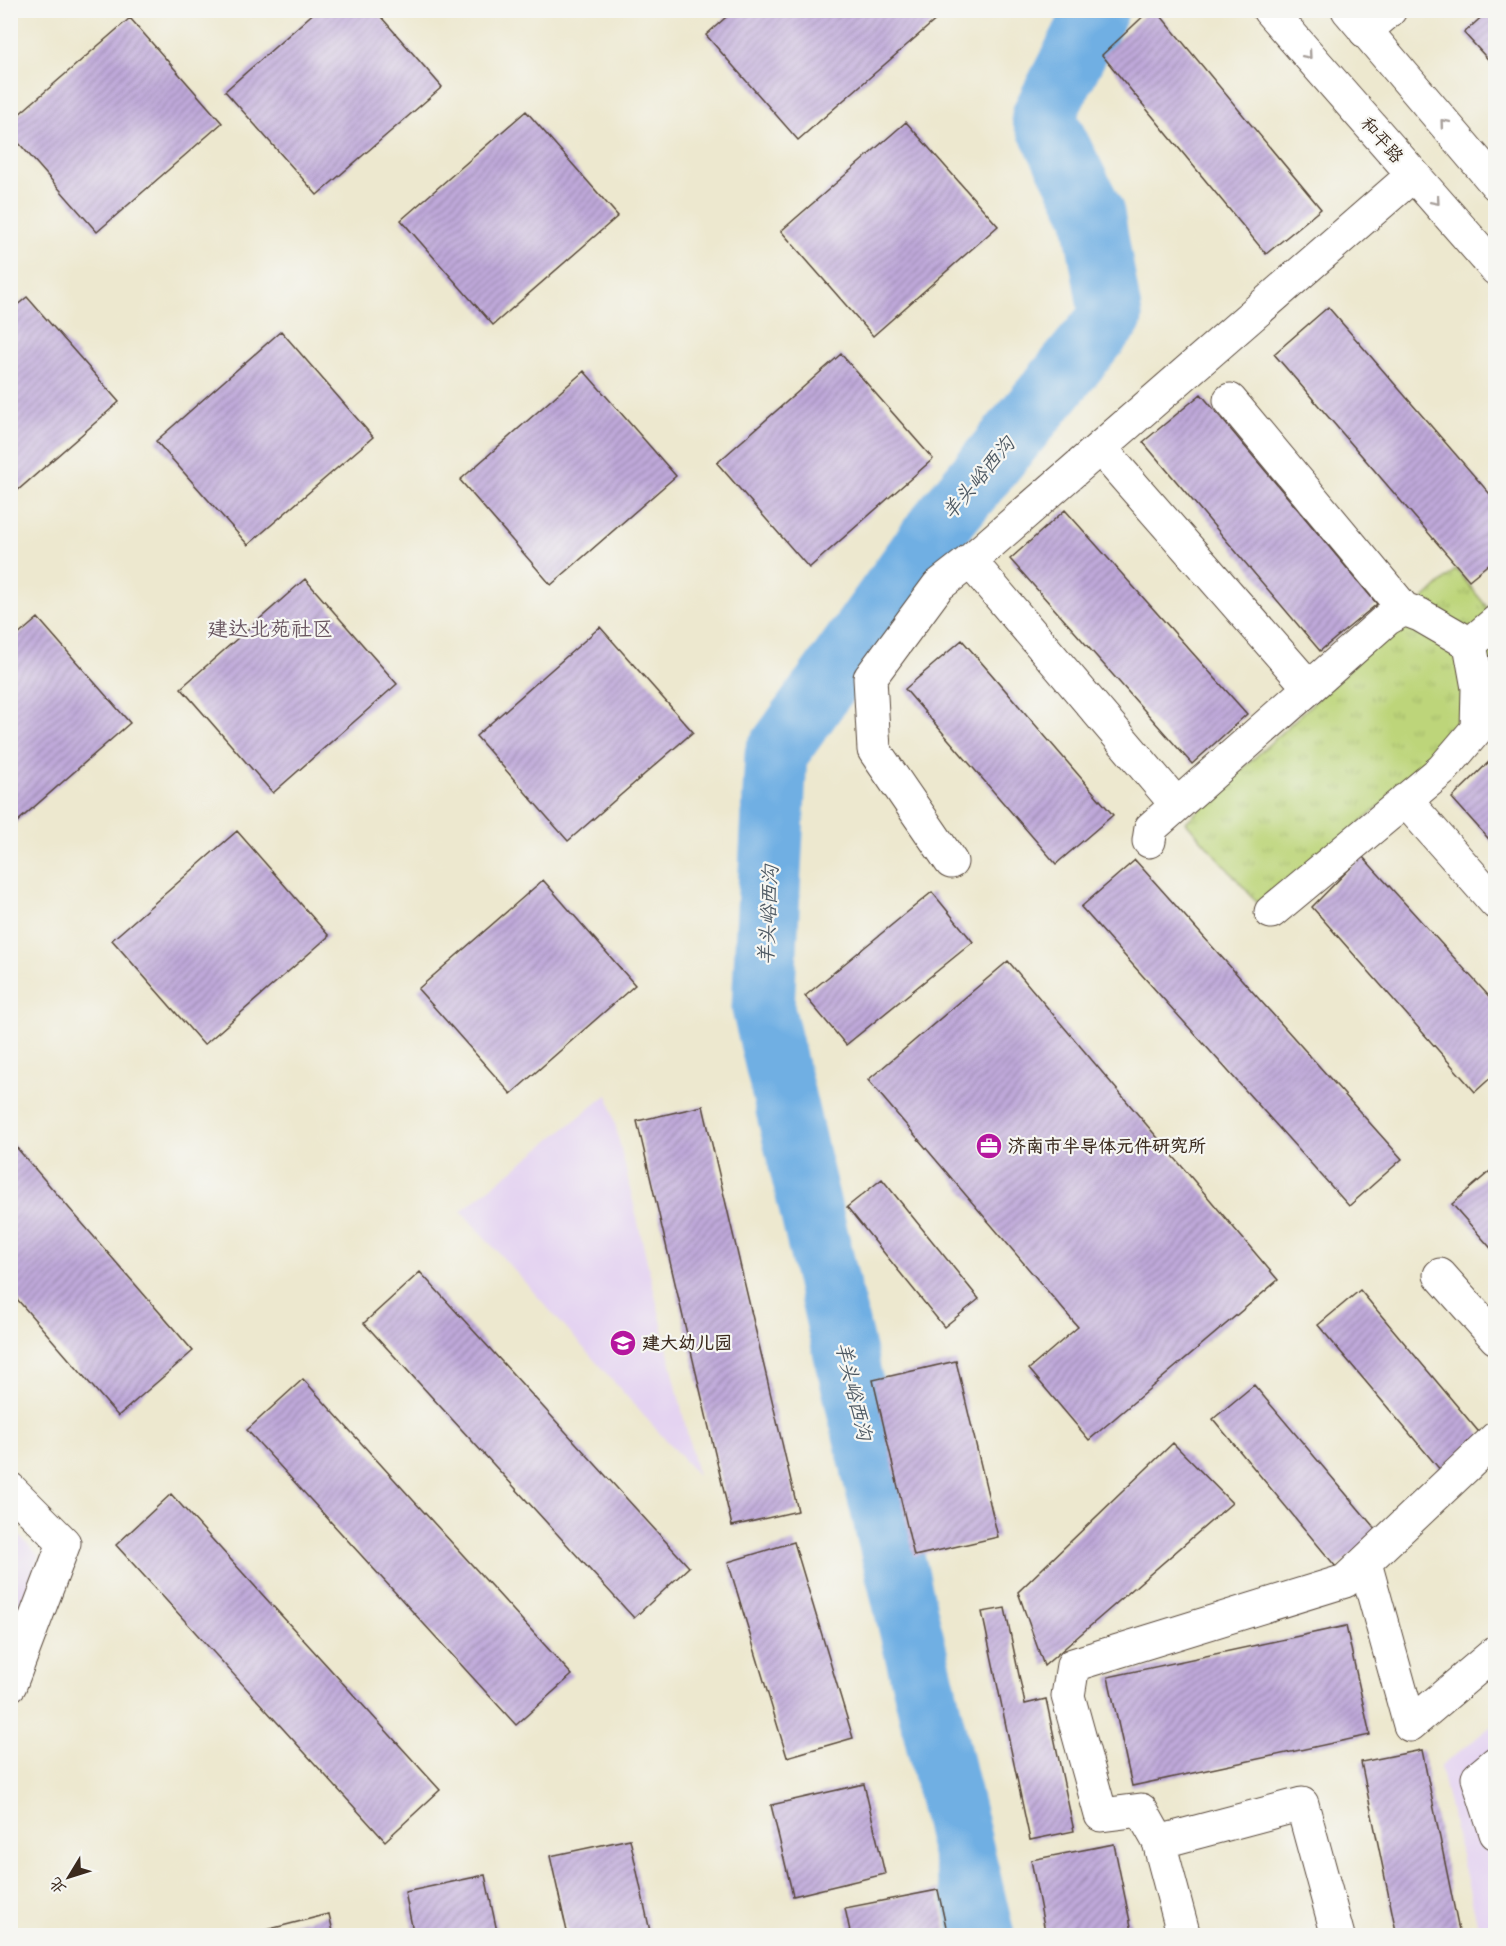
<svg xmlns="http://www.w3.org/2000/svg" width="1506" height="1946" font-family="'Gochi Hand','LXGW WenKai TC',sans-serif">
  <defs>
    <pattern id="grass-tufts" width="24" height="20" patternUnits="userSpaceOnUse" patternTransform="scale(1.5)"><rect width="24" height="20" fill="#bdd57a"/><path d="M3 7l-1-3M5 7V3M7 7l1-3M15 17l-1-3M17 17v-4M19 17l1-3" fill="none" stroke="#a3b769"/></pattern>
    <pattern id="building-hatch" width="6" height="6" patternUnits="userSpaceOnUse" patternTransform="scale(1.5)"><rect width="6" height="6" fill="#bfa9da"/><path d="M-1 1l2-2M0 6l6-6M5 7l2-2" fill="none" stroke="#9c8ab0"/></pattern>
  </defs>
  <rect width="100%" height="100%" fill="#f6f6f2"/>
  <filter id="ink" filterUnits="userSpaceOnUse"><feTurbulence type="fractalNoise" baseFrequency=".0167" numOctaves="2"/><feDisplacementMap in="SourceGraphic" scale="12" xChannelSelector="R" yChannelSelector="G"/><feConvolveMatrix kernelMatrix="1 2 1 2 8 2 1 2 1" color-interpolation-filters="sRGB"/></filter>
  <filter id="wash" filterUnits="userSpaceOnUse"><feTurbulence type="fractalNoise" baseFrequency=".008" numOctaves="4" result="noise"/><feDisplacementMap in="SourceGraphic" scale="24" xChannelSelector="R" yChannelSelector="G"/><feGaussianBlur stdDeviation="1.35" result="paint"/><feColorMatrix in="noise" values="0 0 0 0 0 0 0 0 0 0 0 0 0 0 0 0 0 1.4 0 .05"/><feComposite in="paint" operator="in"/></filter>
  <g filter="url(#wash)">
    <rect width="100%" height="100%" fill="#ede8cf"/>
    <path fill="#e4d3f1" d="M 608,1094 L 697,1475 L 461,1211 Z
      M 11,1527 L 40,1557 L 11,1631 Z
      M 1495,1723 L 1495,1935 L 1480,1935 L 1440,1767 Z"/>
    <path fill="url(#grass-tufts)" stroke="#7c804c" stroke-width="1.5" d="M 1456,569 L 1495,617 L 1495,706 L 1262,908 L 1186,822 Z"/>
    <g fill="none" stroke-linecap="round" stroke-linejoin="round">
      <path stroke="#70afe3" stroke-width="63" d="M 983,1936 L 763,1008 L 776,754 L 938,527 L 1111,317 L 1093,214 L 1043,116 L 1097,10"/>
    </g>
    <g id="blocks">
      <path fill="url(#building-hatch)" d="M 317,10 L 375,10 L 442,87 L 317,195 L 225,91 Z
        M 734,10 L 947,10 L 798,140 L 706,35 Z
        M 1150,10 L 1156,10 L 1321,209 L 1266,254 L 1102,55 Z
        M 1489,10 L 1496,10 L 1496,68 L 1464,33 Z
        M 130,18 L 222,123 L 97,232 L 10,133 L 10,122 Z
        M 526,111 L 618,216 L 493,325 L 401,220 Z
        M 906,122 L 998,226 L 873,336 L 781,231 Z
        M 27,297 L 119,402 L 10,497 L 10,311 Z
        M 1328,307 L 1496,501 L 1496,558 L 1469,580 L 1274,354 Z
        M 281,331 L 373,437 L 248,545 L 156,441 Z
        M 841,354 L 933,459 L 809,568 L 717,463 Z
        M 584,371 L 676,476 L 551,585 L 460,480 Z
        M 1201,394 L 1377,604 L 1320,651 L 1143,442 Z
        M 1065,510 L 1247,714 L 1192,764 L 1010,559 Z
        M 305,579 L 397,684 L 273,793 L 181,688 Z
        M 38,618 L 130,723 L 10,828 L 10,642 Z
        M 600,627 L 693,732 L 568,841 L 476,736 Z
        M 962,640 L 1113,815 L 1056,864 L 905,689 Z
        M 1496,755 L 1496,847 L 1452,798 Z
        M 237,831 L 329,936 L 204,1045 L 112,940 Z
        M 1362,856 L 1496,1004 L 1496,1073 L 1475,1092 L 1312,907 Z
        M 1135,860 L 1402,1159 L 1349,1206 L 1081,907 Z
        M 543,880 L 635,985 L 511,1094 L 418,989 Z
        M 932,892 L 973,942 L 846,1045 L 805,996 Z
        M 1008,961 L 1278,1280 L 1089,1440 L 1029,1369 L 1078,1327 L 868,1080 Z
        M 703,1106 L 798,1511 L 732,1526 L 637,1121 Z
        M 10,1140 L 193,1351 L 118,1416 L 10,1291 Z
        M 1496,1166 L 1496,1254 L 1452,1204 Z
        M 882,1179 L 979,1299 L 944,1327 L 847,1207 Z
        M 420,1272 L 689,1567 L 634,1618 L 364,1323 Z
        M 1360,1290 L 1483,1437 L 1442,1472 L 1318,1325 Z
        M 956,1361 L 998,1537 L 914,1556 L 873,1380 Z
        M 303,1379 L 572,1675 L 516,1725 L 247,1430 Z
        M 1254,1385 L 1378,1532 L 1336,1567 L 1213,1419 Z
        M 1173,1443 L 1232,1503 L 1044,1666 L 1018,1592 Z
        M 171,1494 L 440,1790 L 385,1841 L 116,1545 Z
        M 794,1542 L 853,1738 L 787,1757 L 728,1562 Z
        M 1005,1608 L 1025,1704 L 1046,1699 L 1074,1831 L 1030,1840 L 982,1612 Z
        M 1346,1626 L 1370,1735 L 1132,1786 L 1108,1677 Z
        M 1422,1750 L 1460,1936 L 1397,1936 L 1361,1762 Z
        M 864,1784 L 885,1874 L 793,1896 L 771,1805 Z
        M 630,1839 L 651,1936 L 568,1936 L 550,1856 Z
        M 1114,1844 L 1133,1936 L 1046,1936 L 1031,1860 Z
        M 485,1875 L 498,1936 L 414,1936 L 405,1892 Z
        M 938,1890 L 948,1936 L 851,1936 L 845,1908 Z
        M 329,1914 L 334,1936 L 268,1936 L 266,1930 Z"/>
    </g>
  </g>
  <g filter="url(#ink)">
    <use href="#blocks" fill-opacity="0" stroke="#564639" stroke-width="1.5"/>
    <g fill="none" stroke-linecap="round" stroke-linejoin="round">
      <defs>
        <path id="minor" d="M 1365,31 L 1390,10
          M 1230,400 L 1404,609
          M 1100,448 L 1309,687
          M 970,561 L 1177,805
          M 1405,800 L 1496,903
          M 1149,841 L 1151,828 L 1387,619 L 1404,609 L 1420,615 L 1470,644 L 1496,622
          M 951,862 L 874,750 L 870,678 L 938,586 L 970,561 L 1413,175
          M 1271,912 L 1442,770 L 1477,729 L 1478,688 L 1470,644
          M 1440,1275 L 1496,1338
          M 10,1489 L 64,1543 L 10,1685
          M 1365,1563 L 1410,1725 L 1496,1652
          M 1496,1763 L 1478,1778 L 1496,1833
          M 1159,1842 L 1302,1804 L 1338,1936
          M 1184,1936 L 1159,1842 L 1141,1810 L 1101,1815 L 1068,1696 L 1073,1665 L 1345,1581 L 1496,1438"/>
        <path id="secondary" d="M 1269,10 L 1496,269
          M 1348,10 L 1496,184"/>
      </defs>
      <use href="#minor" stroke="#564639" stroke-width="35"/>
      <use href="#secondary" stroke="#564639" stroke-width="35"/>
      <use href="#minor" stroke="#fff" stroke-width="33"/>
      <use href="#secondary" stroke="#fff" stroke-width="33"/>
    </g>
    <defs><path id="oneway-chevron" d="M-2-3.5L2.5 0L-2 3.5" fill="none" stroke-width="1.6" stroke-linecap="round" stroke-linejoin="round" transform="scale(1.5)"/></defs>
    <g stroke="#a79f9a">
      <use href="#oneway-chevron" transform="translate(1308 55) rotate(49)"/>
      <use href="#oneway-chevron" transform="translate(1444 123) rotate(-130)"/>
      <use href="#oneway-chevron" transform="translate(1436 201) rotate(49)"/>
    </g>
  </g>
  <defs>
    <symbol id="office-disc" viewBox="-11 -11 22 22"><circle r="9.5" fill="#b5179e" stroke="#f6f6f2"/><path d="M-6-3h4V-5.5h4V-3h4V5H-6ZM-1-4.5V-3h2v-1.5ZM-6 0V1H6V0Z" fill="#fff"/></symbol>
    <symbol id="school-disc" viewBox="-11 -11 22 22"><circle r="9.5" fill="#b5179e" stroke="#f6f6f2"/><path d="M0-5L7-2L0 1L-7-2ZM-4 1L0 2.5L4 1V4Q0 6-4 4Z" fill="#fff"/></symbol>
  </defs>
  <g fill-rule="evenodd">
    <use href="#office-disc" x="974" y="1131" width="30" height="30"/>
    <use href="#school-disc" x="608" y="1328" width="30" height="30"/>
  </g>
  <g text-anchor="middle" stroke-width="4.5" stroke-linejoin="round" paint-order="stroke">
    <g font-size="18" fill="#3b2a1e" stroke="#f6f6f2">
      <text transform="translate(1382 140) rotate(49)" y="6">和平路</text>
    </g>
    <g font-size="18" font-weight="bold" fill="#3b2a1e" stroke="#f6f6f2" text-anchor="start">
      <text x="1008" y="1152">济南市半导体元件研究所</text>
      <text x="642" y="1349">建大幼儿园</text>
    </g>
    <g font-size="20" font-style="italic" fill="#4e5963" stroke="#f6f6f2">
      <text transform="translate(978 478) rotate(-50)" y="7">羊头峪西沟</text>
      <text transform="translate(768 915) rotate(-87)" y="7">羊头峪西沟</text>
      <text transform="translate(854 1391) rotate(77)" y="7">羊头峪西沟</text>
    </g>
    <g font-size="21" fill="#695660" stroke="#f6f6f2">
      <text x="270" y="636">建达北苑社区</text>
    </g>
  </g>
  <rect width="1506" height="1946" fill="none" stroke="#f6f6f2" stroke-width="36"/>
  <g transform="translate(69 1877) rotate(232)" stroke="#f6f6f2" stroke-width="4.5" paint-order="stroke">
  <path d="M0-4.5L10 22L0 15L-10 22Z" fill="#3b2a1e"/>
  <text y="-9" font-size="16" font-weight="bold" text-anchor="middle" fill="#3b2a1e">北</text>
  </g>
</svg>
